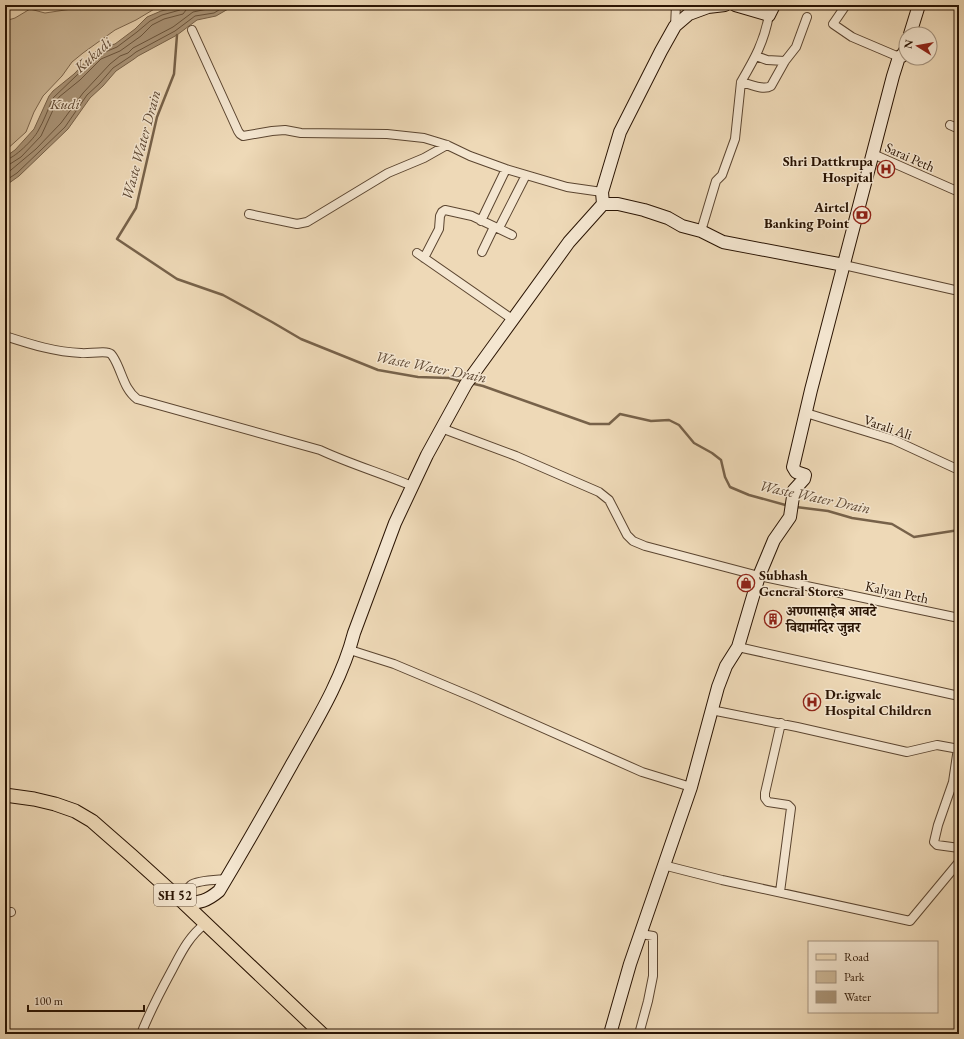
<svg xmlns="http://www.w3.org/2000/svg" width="964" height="1039" font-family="'EB Garamond','Noto Serif Devanagari',serif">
  <rect width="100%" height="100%" fill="#eed9b7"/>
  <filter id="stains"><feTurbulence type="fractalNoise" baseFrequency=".005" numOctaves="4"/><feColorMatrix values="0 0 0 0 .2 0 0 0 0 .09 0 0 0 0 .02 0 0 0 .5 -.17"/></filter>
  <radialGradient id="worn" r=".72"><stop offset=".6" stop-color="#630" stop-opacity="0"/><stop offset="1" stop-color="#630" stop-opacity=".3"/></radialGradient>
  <path fill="#cdb898" stroke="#7c664e" d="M 98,5 L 164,5 L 156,8 L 136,20 L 115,30 L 83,53 L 72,62 L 62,76 L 43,96 L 34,112 L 26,132 L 5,151 L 5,21 L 15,18 L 30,9 L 45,13 Z"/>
  <path fill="#ab967a" stroke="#77624a" d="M 186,5 L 235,5 L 216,16 L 197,20 L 177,35 L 138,56 L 134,59 L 116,71 L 103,86 L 90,98 L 68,129 L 19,176 L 5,186 L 5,157 L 15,150 L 34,129 L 49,96 L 53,91 L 74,74 L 96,51 L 103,47 L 115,44 L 135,29 L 147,17 L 161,11 Z"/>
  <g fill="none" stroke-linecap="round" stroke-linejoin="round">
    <path stroke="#6a553e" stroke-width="1" d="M 5,160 C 14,159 34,139 38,131 C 44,121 48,109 53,98 L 98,55 L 117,47 L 137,32 L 150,21 L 162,15 L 180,10 L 182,5
      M 5,165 L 10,164 L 21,157 L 41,136 L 59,97 L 80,80 L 101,59 L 120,51 L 141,36 L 152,25 L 164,19 L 183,14 L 186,10 L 187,5
      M 5,175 L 36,149 L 61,123 L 83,93 L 110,64 L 120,56 L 128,53 L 133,48 L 173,27 L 193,12 L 212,8 L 217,5
      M 5,181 L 17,173 L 65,127 L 87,95 L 100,83 L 113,68 L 131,56 L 136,52 L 175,31 L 195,16 L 214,13 L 227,5"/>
    <path stroke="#77624a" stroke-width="2.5" d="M 177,35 L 174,74 L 157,117 L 136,208 L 117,239 L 177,279 L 223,295 L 272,322 L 301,339 L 378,370 L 418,377 L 449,378 L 463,382
      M 470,383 L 483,386 L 590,424 L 609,424 L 620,414 L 651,421 L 669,420 L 679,425 L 694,443 L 712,453 L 721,460 L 725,477 L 730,487 L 749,495 L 789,506
      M 796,507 L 828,511 L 852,518 L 892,524 L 914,537 L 959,530"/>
    <defs>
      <path id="street" d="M 846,5 L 833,24 L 852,37 L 899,57
        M 769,15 C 764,42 755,58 741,82 C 750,84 763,91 771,86 L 785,61 L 796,47 L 807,17
        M 675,26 L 676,5
        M 192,30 L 238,131 L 240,134 L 243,136 L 272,131 L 285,130 L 301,133 L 387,134 L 424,138 L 447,145 L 470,156 L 506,169 L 567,187 L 602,192
        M 756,56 L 767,60 L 785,61
        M 950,125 L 959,129
        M 873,154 L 959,192
        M 249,214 L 297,224 L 307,222 L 388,173 L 424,158 L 447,145
        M 481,221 L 506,169
        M 499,228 L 526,175
        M 701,231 L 716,181 L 722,175 L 735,139 L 741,82
        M 482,252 L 494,227
        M 417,253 L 512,319
        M 424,258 L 439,229 L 440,216 L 442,212 L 445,210 L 472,216 L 512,235
        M 844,265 L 959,291
        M 5,336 C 30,344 54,352 81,353 C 88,354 106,350 111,354 C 113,356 115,360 116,362 C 123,376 125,390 137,399 L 320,450 C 350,464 381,473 412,486
        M 806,413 L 894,440 L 959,470
        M 441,428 L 516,456 L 599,492 L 609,500 L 627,535 L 633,541 L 645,546 L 759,576 L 959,618
        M 738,647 L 959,696
        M 350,650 L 394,664 L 475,698 L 642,772 L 691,787
        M 711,710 L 797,727 L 907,752 L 937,745 L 959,749
        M 958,748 L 953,782 L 938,825 L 934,842 L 937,845 L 959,848
        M 663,865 L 722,880 L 910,921 L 959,862
        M 780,892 L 791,808 L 788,805 L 768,802 L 765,798 L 765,793 L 781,723
        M 184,903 C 185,897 186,889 191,885 C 198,880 218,880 227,879
        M 5,913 L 11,912
        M 122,1034 L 124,1034
        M 141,1034 C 150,1011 160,992 172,970 C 181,953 189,936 205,924
        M 639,1034 L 648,1001 L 653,976 L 653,936 L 641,934"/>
      <path id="secondary" d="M 735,5 L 769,15 L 774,5
        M 910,34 L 919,5
        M 603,204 L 602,192 L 620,132 L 661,51 L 675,26 L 689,14 L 708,7 L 725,5
        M 184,903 C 200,903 207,901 219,891 C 244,849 268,807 292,764 C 315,723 342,680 354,633 L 395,523 L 427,455 L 466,384 L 569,242 L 603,204 L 618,204 L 644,210 L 668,218 L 682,226 L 701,231 L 723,242 L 844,265
        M 610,1034 L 630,964 L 691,787 L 718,687 L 726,666 L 738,647 L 759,576 L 774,540 L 790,517 L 794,490 L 804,479 L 805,475 L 796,472 L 793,467 L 811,390 L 893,76 L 899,57 L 902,56 L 906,49"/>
      <path id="primary" d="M 5,795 L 34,799 L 55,804 L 75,811 L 92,821 L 132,856 L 184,903 L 322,1034"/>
    </defs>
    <use href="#street" stroke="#5b4530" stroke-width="10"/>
    <use href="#secondary" stroke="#2a1403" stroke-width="14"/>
    <use href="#primary" stroke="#2a1403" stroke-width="15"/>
    <use href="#street" stroke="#f4e6d0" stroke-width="8"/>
    <use href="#secondary" stroke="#f4e6d0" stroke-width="12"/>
    <use href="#primary" stroke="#eed9b7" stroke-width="13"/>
  </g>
  <defs>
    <symbol id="hospital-ring" viewBox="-11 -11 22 22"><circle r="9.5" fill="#f4e6d0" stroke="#8f2418" stroke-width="1.5"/><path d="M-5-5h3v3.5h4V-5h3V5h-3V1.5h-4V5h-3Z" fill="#8f2418"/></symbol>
    <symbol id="bank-ring" viewBox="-11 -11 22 22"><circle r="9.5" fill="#f4e6d0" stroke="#8f2418" stroke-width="1.5"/><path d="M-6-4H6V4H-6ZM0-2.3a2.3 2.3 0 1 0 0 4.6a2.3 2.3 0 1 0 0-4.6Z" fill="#8f2418"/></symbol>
    <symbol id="shop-ring" viewBox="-11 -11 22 22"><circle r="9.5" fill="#f4e6d0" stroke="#8f2418" stroke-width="1.5"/><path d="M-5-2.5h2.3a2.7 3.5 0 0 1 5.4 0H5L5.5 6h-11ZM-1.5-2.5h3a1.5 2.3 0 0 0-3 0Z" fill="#8f2418"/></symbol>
    <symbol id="building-ring" viewBox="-11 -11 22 22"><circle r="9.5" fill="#f4e6d0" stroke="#8f2418" stroke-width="1.5"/><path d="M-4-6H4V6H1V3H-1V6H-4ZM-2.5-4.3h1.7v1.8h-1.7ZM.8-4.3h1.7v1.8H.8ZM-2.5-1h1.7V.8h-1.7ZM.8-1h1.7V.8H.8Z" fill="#8f2418"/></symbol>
  </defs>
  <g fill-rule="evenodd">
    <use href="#hospital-ring" x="876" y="159" width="20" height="20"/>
    <use href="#bank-ring" x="852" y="205" width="20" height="20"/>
    <use href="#shop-ring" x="736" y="573" width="20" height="20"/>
    <use href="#building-ring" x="763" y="609" width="20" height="20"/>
    <use href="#hospital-ring" x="802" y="692" width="20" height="20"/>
  </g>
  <g text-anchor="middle" stroke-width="3" stroke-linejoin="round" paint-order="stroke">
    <rect fill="#f4e6d0" stroke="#675340" stroke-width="1" x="154" y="884" width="42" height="22" rx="3"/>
    <g font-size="13" font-weight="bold" fill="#2a1403">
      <text x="175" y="900">SH 52</text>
    </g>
    <g font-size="14" fill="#2a1403" stroke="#f4e6d0">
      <text transform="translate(910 157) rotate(24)" y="5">Sarai Peth</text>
      <text transform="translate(888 427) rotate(19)" y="5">Varali Ali</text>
      <text transform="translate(897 592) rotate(12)" y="5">Kalyan Peth</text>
    </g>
    <g font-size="14" font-weight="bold" fill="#2a1403" stroke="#f4e6d0" text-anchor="start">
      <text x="873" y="166" text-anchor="end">Shri Dattkrupa<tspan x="873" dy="16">Hospital</tspan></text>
      <text x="849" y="212" text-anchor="end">Airtel<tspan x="849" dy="16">Banking Point</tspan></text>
      <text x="759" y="580">Subhash<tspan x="759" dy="16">General Stores</tspan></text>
      <text x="786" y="616">अण्णासाहेब आवटे<tspan x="786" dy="16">विद्यामंदिर जुन्नर</tspan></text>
      <text x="825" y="699">Dr.igwale<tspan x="825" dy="16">Hospital Children</tspan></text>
    </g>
    <g font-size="15" font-style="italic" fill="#5e4833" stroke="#f4e6d0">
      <text transform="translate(93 55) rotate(-42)" y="5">Kukadi</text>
      <text x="65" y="109">Kudi</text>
      <text transform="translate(141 145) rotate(-75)" y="5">Waste Water Drain</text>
      <text transform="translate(431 367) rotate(11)" y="5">Waste Water Drain</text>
      <text transform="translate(815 497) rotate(12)" y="5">Waste Water Drain</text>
    </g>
  </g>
  <rect width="964" height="1039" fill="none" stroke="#eed9b7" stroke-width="20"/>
  <rect x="6" y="6" width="952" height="1027" fill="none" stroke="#2a1403" stroke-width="2"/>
  <rect x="10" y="10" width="944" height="1019" fill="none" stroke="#2a1403"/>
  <rect x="808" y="941" width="130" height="72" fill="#f4e6d0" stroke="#a3927e"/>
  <rect x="816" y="954" width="20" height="6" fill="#eed9b7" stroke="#a3927e"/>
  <text x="844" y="961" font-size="12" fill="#2a1403">Road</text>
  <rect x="816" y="971" width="20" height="12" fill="#cdb898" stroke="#a3927e"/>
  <text x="844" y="981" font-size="12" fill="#2a1403">Park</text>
  <rect x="816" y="991" width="20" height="12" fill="#ab967a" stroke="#a3927e"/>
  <text x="844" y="1001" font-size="12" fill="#2a1403">Water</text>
  <g transform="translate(918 46) rotate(281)"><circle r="19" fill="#f4e6d0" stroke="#a3927e"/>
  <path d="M0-3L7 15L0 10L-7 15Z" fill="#8f2418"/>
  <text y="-6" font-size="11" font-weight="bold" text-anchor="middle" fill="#2a1403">N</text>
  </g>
  <path d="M28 1005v6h116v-6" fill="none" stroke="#2a1403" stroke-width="2"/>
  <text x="34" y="1005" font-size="12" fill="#2a1403" stroke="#f4e6d0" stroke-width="3" paint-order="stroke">100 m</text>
  <rect width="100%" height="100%" filter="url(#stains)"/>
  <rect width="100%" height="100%" fill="url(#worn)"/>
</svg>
